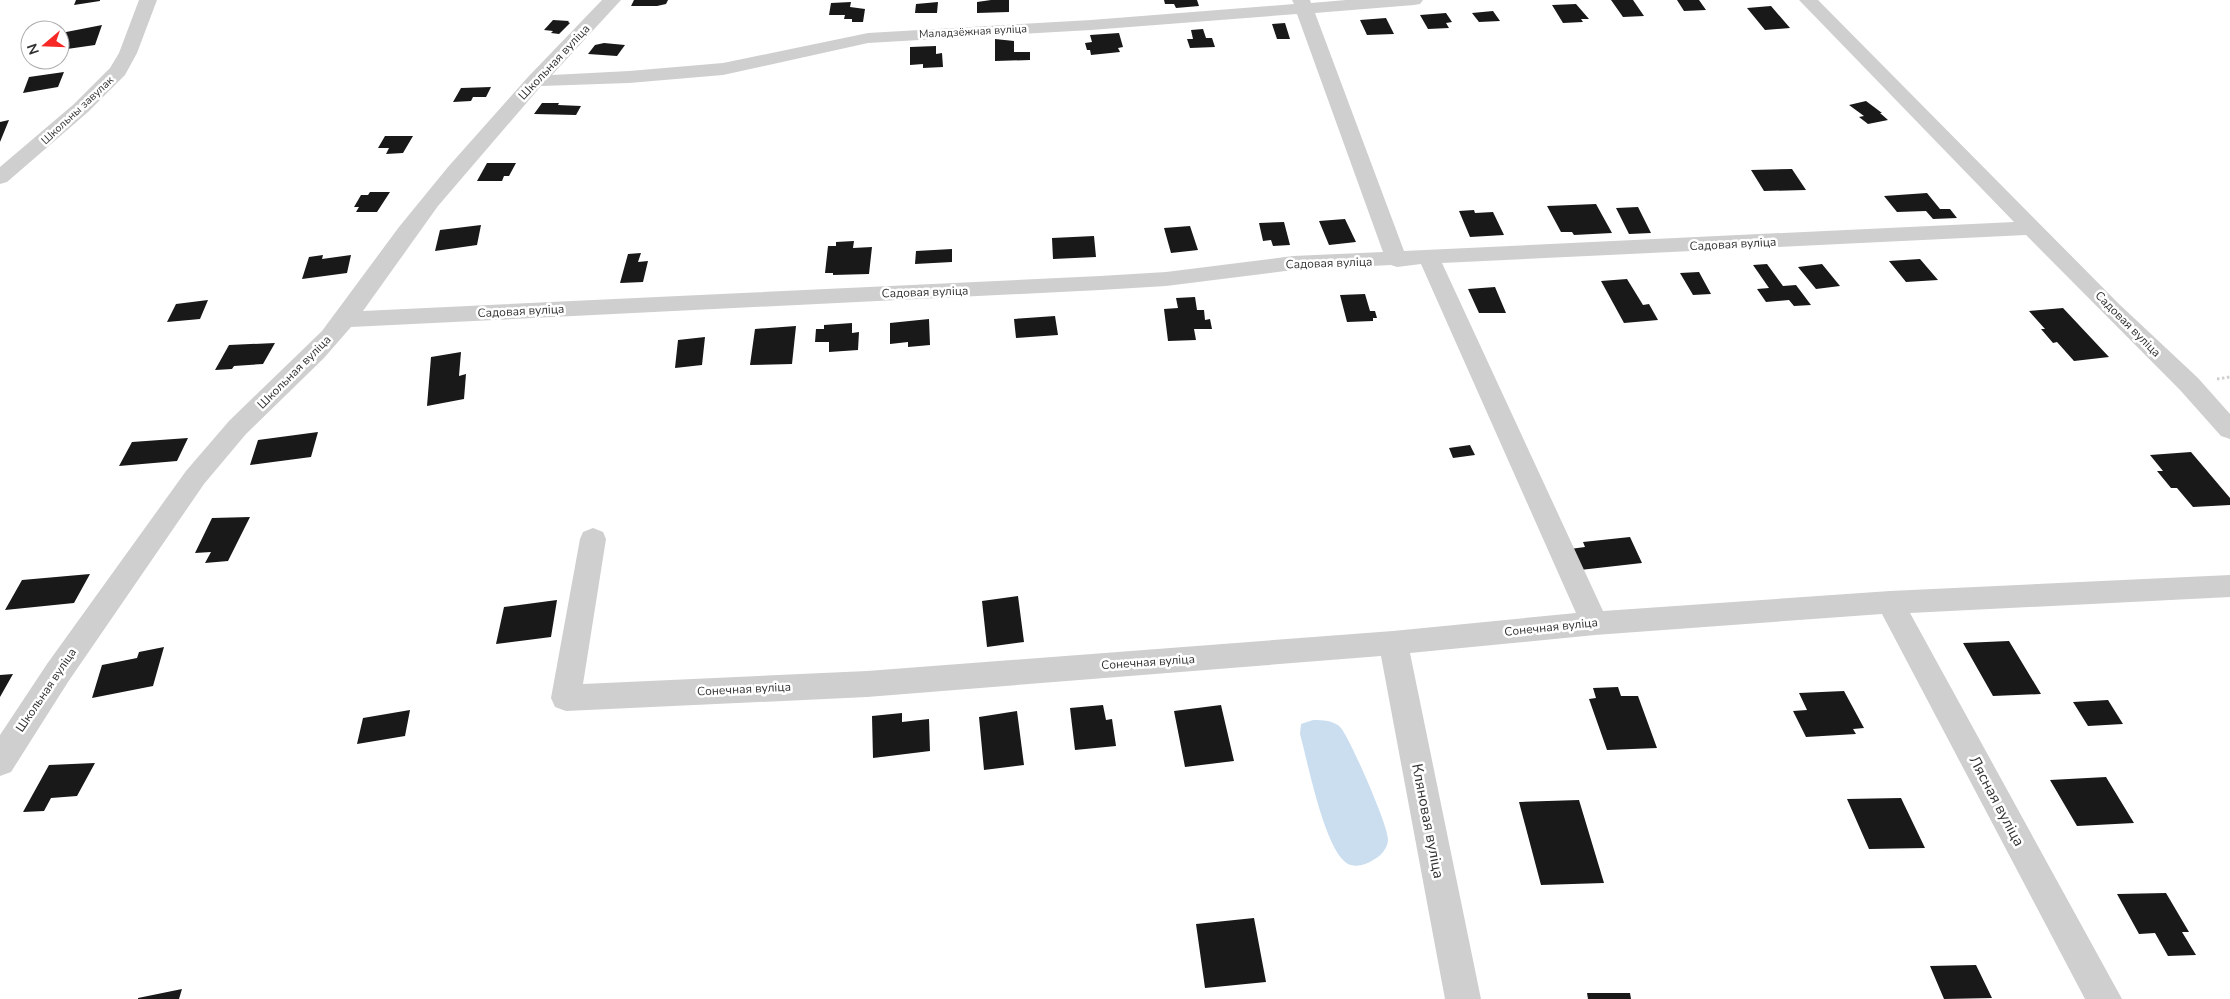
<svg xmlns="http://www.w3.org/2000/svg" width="2230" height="999" font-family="'Nunito Sans',sans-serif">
  <rect width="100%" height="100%" fill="#fff"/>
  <path fill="#cadef0" d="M 1313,720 C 1322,720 1334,720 1341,728 C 1350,739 1389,827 1388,840 C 1388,848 1380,857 1373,860 C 1367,864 1358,867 1351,865 C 1326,859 1307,758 1300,734 L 1301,724 Z"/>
  <path fill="#191919" d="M 76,0 L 100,0 L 100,1 L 74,5 Z
    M 634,0 L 668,0 L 666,4 L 657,6 L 631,6 Z
    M 991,0 L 1009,0 L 1009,12 L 977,13 L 977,2 Z
    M 1164,0 L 1197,0 L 1199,6 L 1176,8 L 1174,4 L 1165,4 Z
    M 1611,0 L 1633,0 L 1644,16 L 1623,17 Z
    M 1677,0 L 1699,0 L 1706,10 L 1684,11 Z
    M 851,2 L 850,7 L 865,9 L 863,22 L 852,22 L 852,19 L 844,19 L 845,15 L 829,15 L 831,3 Z
    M 938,2 L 937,13 L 915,13 L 916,4 Z
    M 1576,4 L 1589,19 L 1581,19 L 1583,22 L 1563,23 L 1552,5 Z
    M 1771,6 L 1790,28 L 1765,30 L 1747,8 Z
    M 1493,11 L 1500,21 L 1479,22 L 1472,13 Z
    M 1446,13 L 1452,22 L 1446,23 L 1449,28 L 1428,29 L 1420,15 Z
    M 1386,18 L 1394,34 L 1367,35 L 1360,20 Z
    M 553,20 L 569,21 L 568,22 L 570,23 L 559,34 L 551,33 L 553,31 L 544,30 Z
    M 1285,23 L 1290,39 L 1277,39 L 1272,24 Z
    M 102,25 L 95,45 L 60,50 L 61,33 Z
    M 1203,29 L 1206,38 L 1212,38 L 1215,47 L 1190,48 L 1187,39 L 1193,39 L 1191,30 Z
    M 1119,33 L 1123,47 L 1118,48 L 1120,52 L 1091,55 L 1090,50 L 1087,50 L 1085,43 L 1092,42 L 1090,35 Z
    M 995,39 L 1014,41 L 1014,52 L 1030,52 L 1030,60 L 995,61 Z
    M 604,43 L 625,45 L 617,56 L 588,54 L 595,45 Z
    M 936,46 L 936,54 L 942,53 L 943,67 L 923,68 L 923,64 L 910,65 L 910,47 Z
    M 64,72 L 58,87 L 23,93 L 29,77 Z
    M 491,87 L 486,97 L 473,97 L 471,101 L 453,102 L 461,88 Z
    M 1866,101 L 1882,113 L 1880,113 L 1888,120 L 1868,124 L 1859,117 L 1864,116 L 1849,105 Z
    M 542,103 L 559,103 L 558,105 L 581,106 L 576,115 L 534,114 Z
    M 9,120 L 0,142 L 0,122 Z
    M 385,136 L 413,136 L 403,153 L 386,154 L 389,148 L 378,148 Z
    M 487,163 L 516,163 L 509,176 L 504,176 L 502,181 L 477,181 Z
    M 1792,169 L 1806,190 L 1764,191 L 1751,170 Z
    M 370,192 L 390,192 L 377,212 L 356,212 L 359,207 L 354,207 L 361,195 L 368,195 Z
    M 1927,193 L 1940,209 L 1950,209 L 1957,218 L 1933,219 L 1926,211 L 1897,212 L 1884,196 Z
    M 1596,204 L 1612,233 L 1574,235 L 1572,232 L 1561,232 L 1547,206 Z
    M 1638,207 L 1651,233 L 1629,234 L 1616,208 Z
    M 1474,210 L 1475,213 L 1493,212 L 1504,235 L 1470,237 L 1459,211 Z
    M 1345,219 L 1356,242 L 1329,245 L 1319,221 Z
    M 1284,222 L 1290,245 L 1273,246 L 1271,240 L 1263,241 L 1259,223 Z
    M 481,225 L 477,245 L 435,251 L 440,230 Z
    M 1190,226 L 1198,250 L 1171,253 L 1164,228 Z
    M 1094,236 L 1096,257 L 1053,259 L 1052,238 Z
    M 854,241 L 853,248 L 872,247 L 869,274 L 833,275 L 833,273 L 825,273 L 828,246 L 836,246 L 836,242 Z
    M 952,249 L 952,262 L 915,264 L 916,251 Z
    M 641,253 L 638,262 L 648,261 L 643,282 L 620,283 L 628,254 Z
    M 323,255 L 322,259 L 351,255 L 347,273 L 302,279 L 309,257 Z
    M 1920,259 L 1938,280 L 1906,282 L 1889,261 Z
    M 1767,264 L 1783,286 L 1796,285 L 1811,305 L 1794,306 L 1789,300 L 1766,302 L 1757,289 L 1769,288 L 1753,265 Z
    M 1822,264 L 1840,286 L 1816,289 L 1798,267 Z
    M 1699,272 L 1711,294 L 1693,295 L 1680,273 Z
    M 1627,279 L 1643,305 L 1649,304 L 1658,320 L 1624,323 L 1601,281 Z
    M 1495,287 L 1506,313 L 1479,313 L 1468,289 Z
    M 1365,294 L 1370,311 L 1375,311 L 1377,318 L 1373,318 L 1373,321 L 1347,322 L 1340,295 Z
    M 1195,297 L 1197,310 L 1204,310 L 1205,320 L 1210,319 L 1212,329 L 1194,329 L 1196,340 L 1168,341 L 1164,309 L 1178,308 L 1176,298 Z
    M 208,300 L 200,319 L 167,322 L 176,304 Z
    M 2063,308 L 2109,357 L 2074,361 L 2057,342 L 2053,343 L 2041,329 L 2045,329 L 2029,311 Z
    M 1055,316 L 1058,335 L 1016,338 L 1014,319 Z
    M 929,319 L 930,345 L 908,347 L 908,342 L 890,344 L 890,323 Z
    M 852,323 L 852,333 L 859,332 L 858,350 L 829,352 L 829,342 L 815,342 L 816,329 L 824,329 L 824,325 Z
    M 796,326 L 792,364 L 750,365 L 755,329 Z
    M 705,337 L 702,365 L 675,368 L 678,340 Z
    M 275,343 L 263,364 L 234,366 L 232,369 L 215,370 L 229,345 Z
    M 461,352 L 459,376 L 466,374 L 464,399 L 427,406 L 431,357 Z
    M 318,432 L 311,457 L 250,465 L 258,440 Z
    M 188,438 L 177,461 L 119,466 L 132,442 Z
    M 1470,445 L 1475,455 L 1453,458 L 1449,448 Z
    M 2191,452 L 2230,498 L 2230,505 L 2193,507 L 2177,488 L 2171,488 L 2157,471 L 2163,471 L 2150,455 Z
    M 250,517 L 228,561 L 205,563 L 211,552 L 195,553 L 212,518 Z
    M 1630,537 L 1642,563 L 1580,570 L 1570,549 L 1585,547 L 1583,542 Z
    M 90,574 L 74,603 L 5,610 L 22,580 Z
    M 1018,596 L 1024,642 L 987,647 L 982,601 Z
    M 557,600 L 551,637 L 496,644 L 504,607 Z
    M 2009,641 L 2041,694 L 1993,696 L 1963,643 Z
    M 164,647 L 153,686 L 92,698 L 102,665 L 137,658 L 139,652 Z
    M 13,674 L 0,697 L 0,675 Z
    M 1618,687 L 1621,696 L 1638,696 L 1657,748 L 1607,750 L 1589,699 L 1596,698 L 1593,688 Z
    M 1844,691 L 1864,728 L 1853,729 L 1856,734 L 1806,737 L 1793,711 L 1807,710 L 1799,693 Z
    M 2108,700 L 2123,724 L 2088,726 L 2073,702 Z
    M 1103,705 L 1106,720 L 1112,719 L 1116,746 L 1075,750 L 1070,708 Z
    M 1221,705 L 1234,761 L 1185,767 L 1174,711 Z
    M 410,710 L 405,736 L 357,744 L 363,718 Z
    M 1017,711 L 1024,765 L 984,770 L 979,717 Z
    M 902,713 L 902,722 L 929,719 L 930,751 L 873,758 L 872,716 Z
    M 95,763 L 77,796 L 51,798 L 44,811 L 23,812 L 49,765 Z
    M 2106,777 L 2134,823 L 2077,826 L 2050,780 Z
    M 1901,798 L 1925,848 L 1869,849 L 1847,799 Z
    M 1579,800 L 1604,883 L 1541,885 L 1519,802 Z
    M 2166,893 L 2189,932 L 2182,932 L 2196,955 L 2168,956 L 2155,933 L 2139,934 L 2117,894 Z
    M 1254,918 L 1266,982 L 1205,988 L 1196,924 Z
    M 1976,965 L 1992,998 L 1944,999 L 1930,966 Z
    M 182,989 L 179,999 L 138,999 L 138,998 Z
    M 1587,993 L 1630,993 L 1631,999 L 1588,999 Z"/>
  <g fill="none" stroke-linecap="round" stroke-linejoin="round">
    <path stroke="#cfcfcf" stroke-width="3" stroke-dasharray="2.5 2.5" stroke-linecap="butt" d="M 2217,379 L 2230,377"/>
    <path fill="#cfcfcf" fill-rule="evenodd" d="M 139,0 L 157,0 L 137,53 L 125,75 L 88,112 L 7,182 L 0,184 L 0,167 L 74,104 L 110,68 L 119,53 Z
      M 602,0 L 621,0 L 552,75 L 629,71 L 723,63 L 868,33 L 1091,20 L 1294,4 L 1292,0 L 1310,0 L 1311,3 L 1346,0 L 1423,0 L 1420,4 L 1414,5 L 1315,13 L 1404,251 L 2014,222 L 1799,0 L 1818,0 L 2119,304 L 2198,378 L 2230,414 L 2230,439 L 2221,436 L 2180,390 L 2026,235 L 1442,263 L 1603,611 L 1890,591 L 2230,575 L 2230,597 L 1910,613 L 2122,999 L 2085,999 L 1882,614 L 1595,635 L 1410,653 L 1481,999 L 1445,999 L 1381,656 L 867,697 L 566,711 L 555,707 L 551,698 L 580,539 L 583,532 L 593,528 L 603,532 L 606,539 L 583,684 L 867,671 L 1393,631 L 1576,613 L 1421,264 L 1397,267 L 1391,265 L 1293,270 L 1166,286 L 1100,290 L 351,327 L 324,358 L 246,434 L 204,484 L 68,682 L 11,772 L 0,776 L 0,735 L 47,664 L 186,471 L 229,421 L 322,331 L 399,227 L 448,167 L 528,77 ZM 1297,14 L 1383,252 L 1293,256 L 1166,272 L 1100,276 L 363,311 L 438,206 L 541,86 L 629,83 L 723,75 L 868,43 L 1091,30 Z"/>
  </g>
  <g text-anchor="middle" stroke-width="5" stroke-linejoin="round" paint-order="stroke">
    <g font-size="11" fill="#323232" stroke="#fff">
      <text transform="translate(973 31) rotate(-3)" y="4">Маладзёжная вуліца</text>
      <text transform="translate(77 110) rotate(-43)" y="4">Школьны завулак</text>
    </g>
    <g font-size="12" fill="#323232" stroke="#fff">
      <text transform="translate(554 62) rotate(-47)" y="4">Школьная вуліца</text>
      <text transform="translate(1733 244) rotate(-3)" y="4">Садовая вуліца</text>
      <text transform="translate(1329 263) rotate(-2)" y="4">Садовая вуліца</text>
      <text transform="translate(925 292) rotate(-2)" y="4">Садовая вуліца</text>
      <text transform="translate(521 311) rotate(-3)" y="4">Садовая вуліца</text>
      <text transform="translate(2128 324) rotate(45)" y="4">Садовая вуліца</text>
      <text transform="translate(294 372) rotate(-45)" y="4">Школьная вуліца</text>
      <text transform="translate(1551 627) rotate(-6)" y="4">Сонечная вуліца</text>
      <text transform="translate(1148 662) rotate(-4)" y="4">Сонечная вуліца</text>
      <text transform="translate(744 689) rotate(-3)" y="4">Сонечная вуліца</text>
      <text transform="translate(46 690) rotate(-56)" y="4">Школьная вуліца</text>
    </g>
    <g font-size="15" fill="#323232" stroke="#fff">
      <text transform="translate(1997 801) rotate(62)" y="5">Лясная вуліца</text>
      <text transform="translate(1428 821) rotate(79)" y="5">Кляновая вуліца</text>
    </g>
  </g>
  <g transform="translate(45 45) rotate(251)"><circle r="24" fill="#ffffff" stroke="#adadad"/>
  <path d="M0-4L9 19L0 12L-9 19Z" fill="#f62926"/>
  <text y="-8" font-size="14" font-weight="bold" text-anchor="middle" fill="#323232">N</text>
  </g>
</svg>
